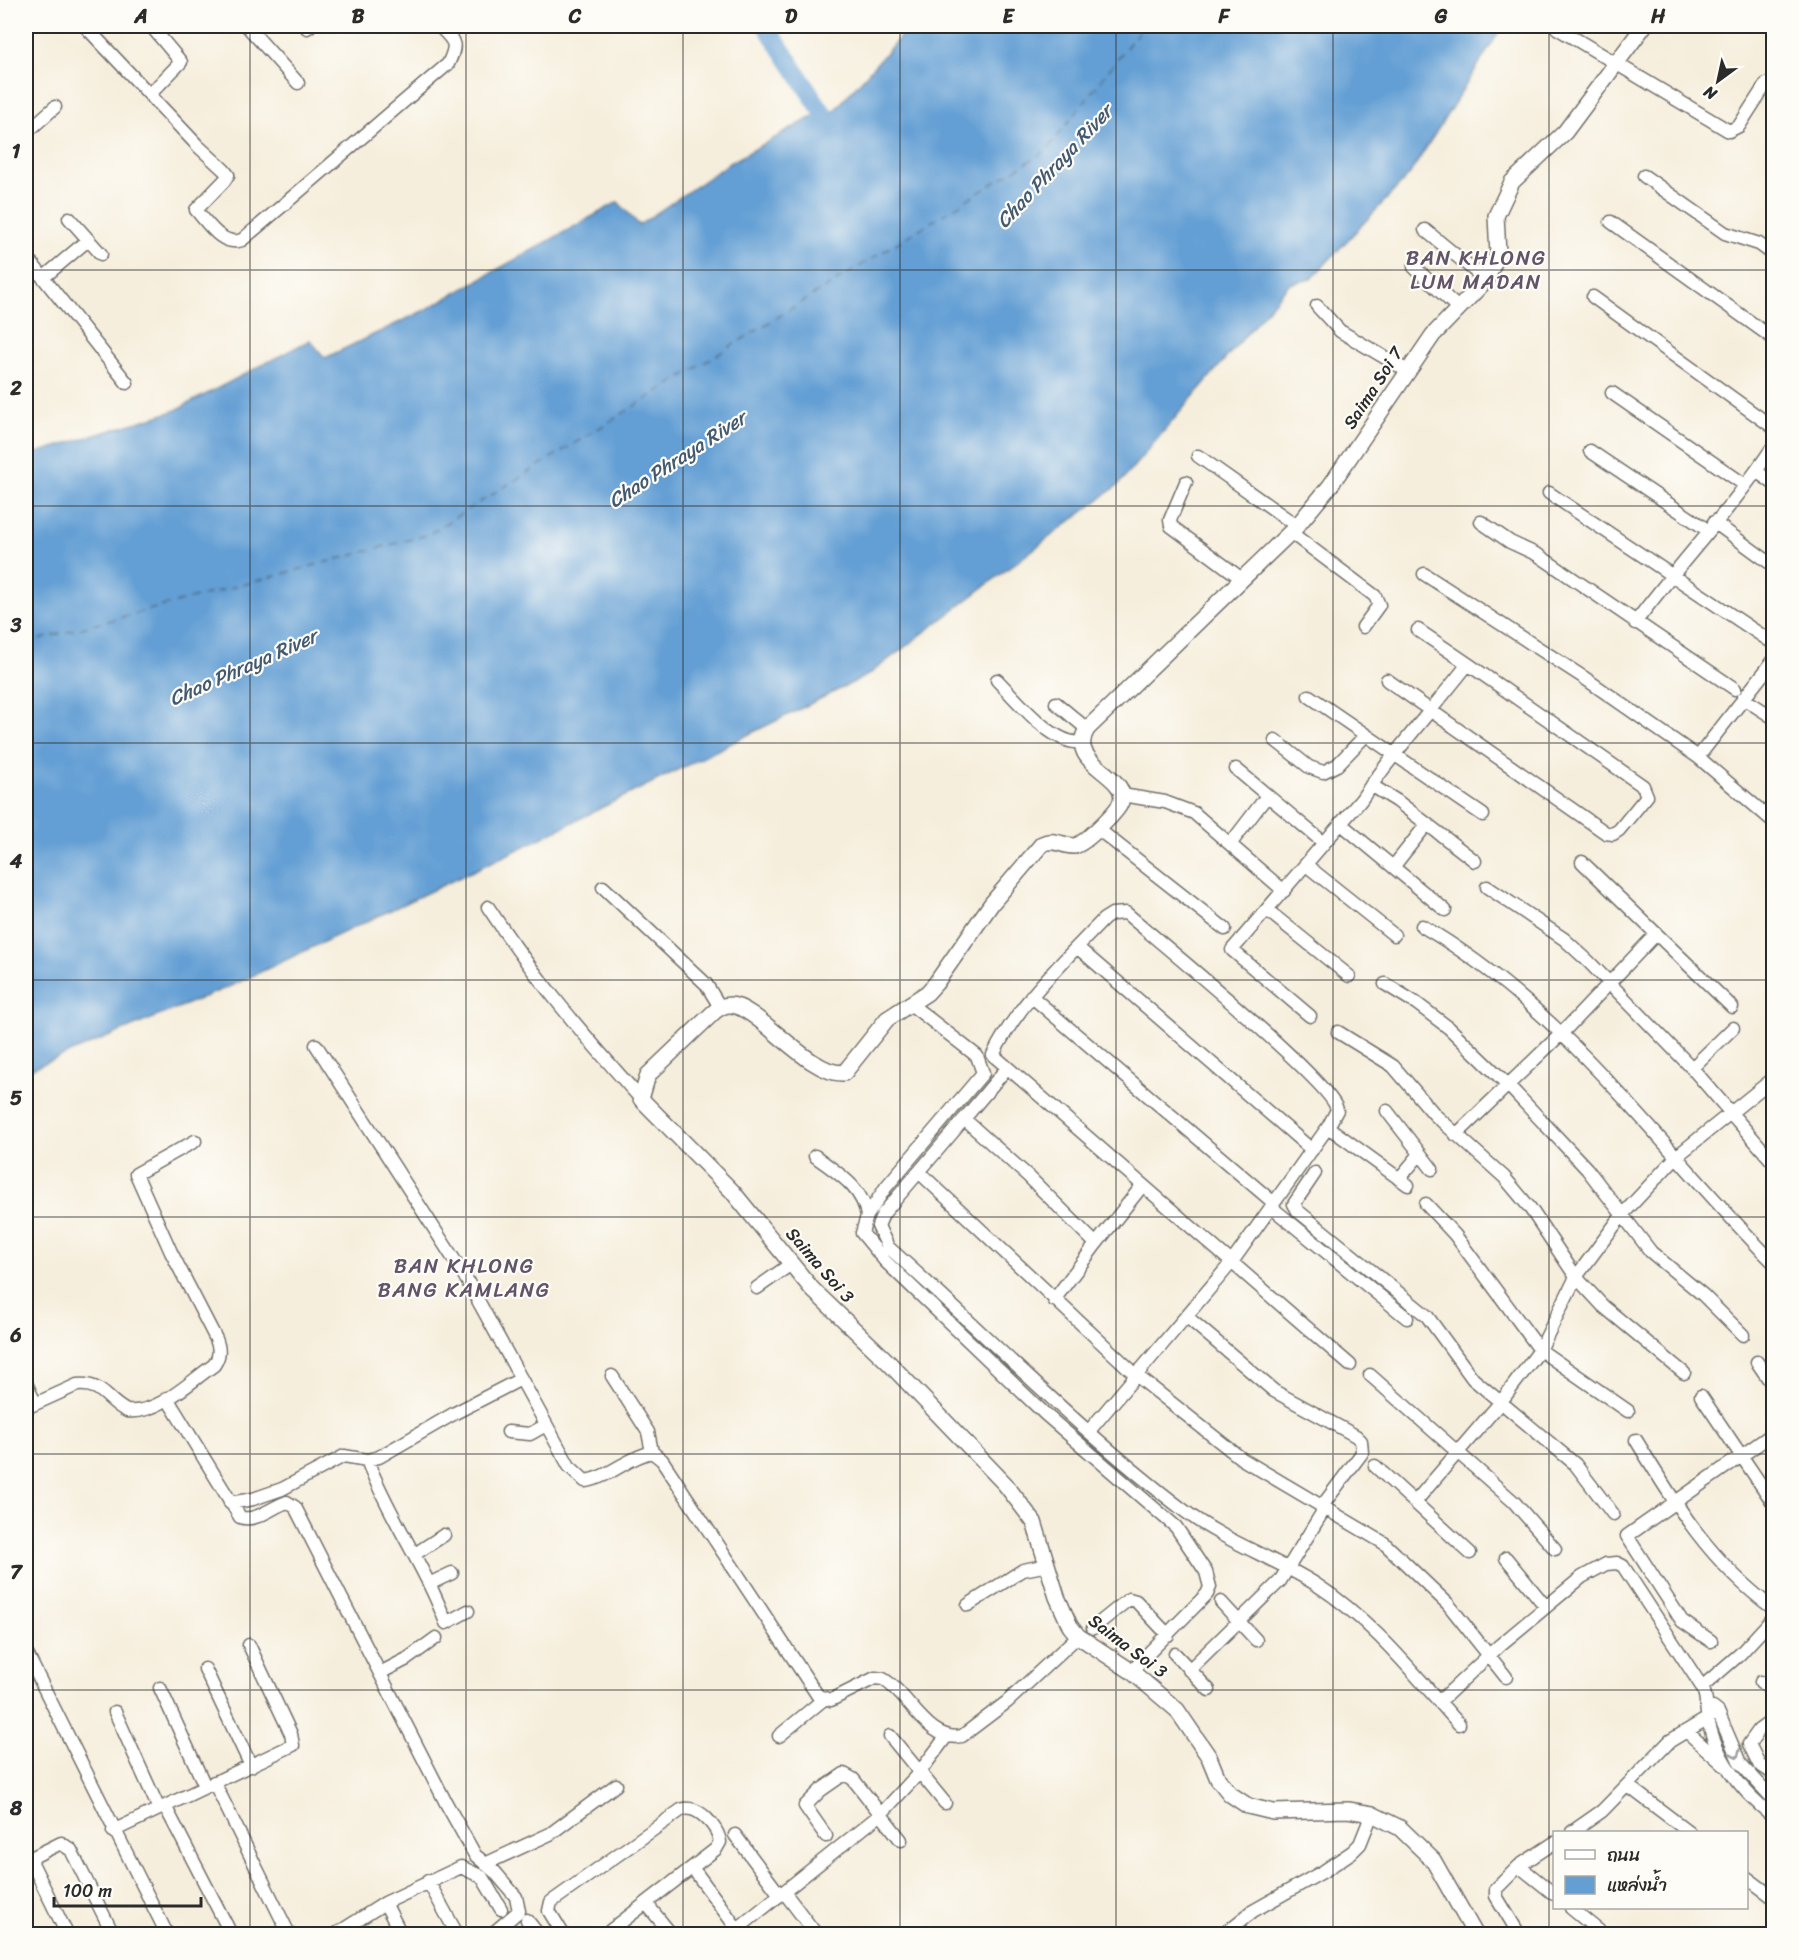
<svg xmlns="http://www.w3.org/2000/svg" width="1799" height="1960" font-family="Sriracha,'Playpen Sans Thai',sans-serif">
  <rect width="100%" height="100%" fill="#fdfcf7"/>
  <filter id="ink" filterUnits="userSpaceOnUse"><feTurbulence type="fractalNoise" baseFrequency=".0167" numOctaves="2"/><feDisplacementMap in="SourceGraphic" scale="12" xChannelSelector="R" yChannelSelector="G"/><feConvolveMatrix kernelMatrix="1 2 1 2 8 2 1 2 1" color-interpolation-filters="sRGB"/></filter>
  <filter id="wash" filterUnits="userSpaceOnUse"><feTurbulence type="fractalNoise" baseFrequency=".008" numOctaves="4" result="noise"/><feDisplacementMap in="SourceGraphic" scale="24" xChannelSelector="R" yChannelSelector="G"/><feGaussianBlur stdDeviation="1.35" result="paint"/><feColorMatrix in="noise" values="0 0 0 0 0 0 0 0 0 0 0 0 0 0 0 0 0 1.4 0 .05"/><feComposite in="paint" operator="in"/></filter>
  <g filter="url(#wash)">
    <rect width="100%" height="100%" fill="#f6eedc"/>
    <path fill="#649fd4" stroke="#486580" stroke-width="1.5" d="M 910,26 L 1503,26 L 1409,175 L 1311,279 L 1289,284 L 1118,485 L 868,675 L 521,848 L 233,985 L 26,1071 L 26,456 L 174,411 L 310,340 L 325,358 L 427,309 L 618,202 L 639,225 L 730,163 L 828,108 L 831,114 Z"/>
    <g fill="none" stroke-linecap="round" stroke-linejoin="round">
      <path stroke="#649fd4" stroke-width="18" d="M 766,26 L 835,131"/>
      <path stroke="#42596f" stroke-width="1.5" stroke-dasharray="8 6" stroke-linecap="butt" d="M 26,643 L 427,535 L 1047,150 L 1143,26"/>
    </g>
  </g>
  <g filter="url(#ink)">
    <g fill="none" stroke-linecap="round" stroke-linejoin="round">
      <defs>
        <path id="minor" d="M 85,26 L 198,146 L 224,170 L 228,175 L 224,181 L 196,210 C 208,223 222,247 242,240 C 311,182 379,122 448,64 C 458,43 455,42 439,26
          M 247,26 L 298,83
          M 307,28 L 310,26
          M 1557,28 L 1729,131 L 1739,126 L 1766,84
          M 150,94 L 181,62 L 151,26
          M 26,133 L 55,107
          M 1644,176 L 1725,233 L 1759,244 L 1774,255
          M 69,218 L 101,254
          M 1611,222 L 1774,339
          M 1425,230 L 1486,280
          M 26,256 L 127,383
          M 1414,267 L 1459,309
          M 43,278 L 88,240
          M 26,279 L 37,271
          M 1593,297 L 1774,428
          M 1317,306 L 1340,331 L 1406,370
          M 1612,393 L 1745,485
          M 1590,451 L 1709,531
          M 1198,456 L 1297,526
          M 1756,471 L 1774,484
          M 1186,482 L 1170,520 L 1171,526 L 1242,579
          M 1549,493 L 1770,641
          M 1481,522 L 1510,542 L 1538,555 L 1735,689
          M 1714,522 L 1774,566
          M 1290,532 L 1375,596 L 1379,605 L 1363,627
          M 1424,574 L 1583,677 L 1698,757 L 1774,822
          M 1635,623 C 1680,562 1733,508 1774,445
          M 1418,630 L 1468,664
          M 997,680 C 1016,699 1054,747 1082,742
          M 1309,696 L 1483,815
          M 1743,698 L 1774,718
          M 1056,703 L 1087,729
          M 1275,740 L 1309,767 L 1323,772 L 1337,765 L 1366,735
          M 1698,757 L 1774,660
          M 1236,769 L 1324,843
          M 1371,785 L 1397,801 L 1475,861
          M 1122,795 L 1165,802 L 1194,813 L 1284,891
          M 1340,823 L 1445,910
          M 1098,829 L 1225,929
          M 1231,843 L 1267,796
          M 1582,862 L 1732,1007
          M 1306,865 L 1394,935
          M 1393,867 L 1427,824
          M 603,887 L 706,984 L 720,1007
          M 1487,887 L 1564,939 L 1588,961 L 1692,1068 L 1774,1163
          M 488,907 C 533,976 587,1039 641,1099
          M 1267,910 L 1349,976
          M 1422,926 C 1566,1009 1659,1147 1774,1263
          M 1077,947 L 1312,1150
          M 1385,984 L 1416,1003 L 1449,1028 L 1507,1084 L 1587,1169 L 1651,1252 L 1703,1295 L 1743,1335
          M 1031,996 L 1274,1203
          M 909,1003 L 977,1056 L 983,1073 L 886,1187 L 867,1216 L 862,1233 L 885,1261 L 1045,1414 L 1176,1527 L 1206,1572 L 1210,1587 L 1207,1594 L 1131,1671
          M 1310,1016 L 1232,950 L 1361,800 C 1393,752 1433,709 1468,664 L 1643,786 L 1647,796 L 1619,830 L 1613,834 L 1606,833 L 1387,680
          M 1338,1032 L 1393,1066 L 1435,1115 L 1504,1177 L 1530,1208 L 1576,1277 L 1603,1306 L 1684,1373
          M 316,1045 L 464,1275 L 569,1466 L 585,1481 C 609,1478 628,1457 652,1452 L 662,1460 L 818,1696 L 831,1700 L 875,1678 L 883,1679 C 909,1694 928,1743 962,1736 L 1007,1702 L 1078,1636
          M 1692,1068 L 1733,1028
          M 1387,1111 L 1432,1169
          M 964,1119 L 1007,1068
          M 1328,1127 L 1337,1110 C 1334,1084 1157,940 1126,913 L 1112,914 L 1104,919 C 1063,962 1019,1002 993,1055 L 1350,1365
          M 1456,1135 L 1562,1033 L 1656,934
          M 815,1156 C 837,1173 863,1187 867,1216
          M 920,1173 L 1136,1375 L 1242,1459 L 1384,1543 L 1448,1604 L 1506,1677
          M 1315,1173 L 1294,1204 L 1298,1211 L 1427,1316 L 1473,1379 L 1575,1464 L 1613,1514
          M 1399,1179 L 1420,1154
          M 1426,1204 L 1455,1235 L 1540,1350 L 1628,1411
          M 1271,1207 L 1407,1318
          M 1096,1244 L 1142,1186
          M 757,1288 L 791,1264
          M 1054,1300 L 1096,1244 L 1028,1176 L 964,1119 L 883,1214 L 878,1226 L 888,1247 C 987,1335 1080,1432 1186,1512 C 1226,1542 1275,1558 1317,1585 C 1373,1621 1414,1674 1459,1724
          M 1186,1316 L 1274,1391 L 1356,1436 L 1361,1441 L 1362,1453 L 1322,1506
          M 1757,1362 L 1774,1387
          M 1370,1375 L 1514,1502 L 1555,1549
          M 612,1376 L 648,1432 L 652,1452
          M 26,1383 L 35,1403
          M 1701,1396 L 1774,1504
          M 167,1398 L 240,1517 C 255,1523 272,1507 287,1502 L 295,1507 L 446,1803 L 475,1855 L 495,1872 L 516,1897 L 519,1911 L 492,1934
          M 26,1408 L 77,1385 C 103,1382 107,1402 127,1411 C 157,1415 191,1381 214,1365 C 220,1356 220,1349 216,1339 L 171,1252 L 136,1174 L 195,1141
          M 1089,1431 L 1232,1262 L 1328,1127 L 1408,1185
          M 508,1432 L 530,1434 L 546,1425
          M 1636,1440 C 1676,1506 1711,1563 1774,1609
          M 367,1460 C 389,1517 425,1566 446,1623 L 468,1611
          M 1375,1466 L 1470,1553
          M 1415,1502 L 1500,1403 L 1540,1350 L 1576,1277 L 1623,1214 L 1677,1156 L 1774,1078
          M 230,1503 L 253,1499 L 282,1489 L 344,1456 L 367,1460 L 379,1457 L 455,1413 L 521,1379
          M 415,1554 L 444,1535
          M 1506,1558 L 1546,1607
          M 431,1583 L 452,1573
          M 1221,1602 L 1256,1640
          M 968,1605 L 1023,1570 L 1048,1565
          M 1093,1628 L 1129,1599 L 1136,1601 L 1168,1635
          M 1711,1641 L 1682,1621 L 1627,1536 L 1774,1433
          M 26,1652 L 167,1934
          M 1175,1654 L 1209,1690
          M 205,1669 L 251,1766
          M 1189,1670 L 1280,1581 L 1325,1508
          M 380,1673 L 407,1659 L 436,1638
          M 1761,1682 L 1774,1692
          M 1702,1687 L 1740,1654 L 1774,1617
          M 160,1688 L 205,1786
          M 1439,1702 L 1500,1645 L 1582,1577 L 1606,1564 L 1617,1563 L 1623,1566 L 1702,1687 C 1708,1698 1705,1707 1708,1719 C 1716,1759 1742,1792 1774,1817
          M 1713,1708 L 1718,1712 L 1740,1763 L 1774,1800
          M 115,1712 L 159,1809
          M 1774,1719 L 1759,1730 L 1749,1744 L 1759,1764 L 1774,1774
          M 1686,1731 L 1724,1765
          M 779,1736 L 824,1699
          M 890,1736 L 945,1803
          M 214,1782 L 289,1934
          M 1627,1785 L 1689,1832
          M 165,1806 L 231,1934
          M 113,1831 L 293,1745 L 291,1734 L 249,1645
          M 1572,1832 L 1602,1811 L 1670,1741 L 1718,1712
          M 735,1835 L 780,1895
          M 826,1836 L 805,1806 L 821,1790 L 844,1774 L 853,1779 L 901,1840
          M 485,1864 L 550,1834 L 616,1785
          M 1519,1866 L 1554,1894
          M 697,1874 L 741,1934
          M 1746,1877 L 1774,1898
          M 428,1881 L 457,1934
          M 784,1892 L 816,1934
          M 385,1903 L 401,1934
          M 650,1908 L 671,1934
          M 1571,1908 L 1599,1931
          M 527,1920 L 538,1934
          M 26,1928 L 28,1934
          M 67,1934 L 31,1861 L 35,1856 L 61,1843 L 71,1850 L 113,1934
          M 336,1934 L 385,1903 L 461,1867 L 482,1877 L 501,1909
          M 563,1934 L 549,1911 L 551,1902 L 681,1810 C 696,1803 718,1826 720,1842 L 716,1849 L 606,1934
          M 731,1934 L 881,1814 L 919,1773 L 946,1737
          M 1224,1934 L 1253,1911 L 1324,1871 L 1352,1852 L 1360,1844 L 1372,1814
          M 1519,1934 L 1496,1896 L 1496,1889 L 1519,1866 L 1554,1843"/>
        <path id="tertiary" d="M 1475,1934 L 1433,1860 L 1400,1828 L 1372,1814 L 1348,1810 L 1273,1812 L 1248,1806 L 1230,1794 L 1218,1779 L 1209,1757 L 1177,1710 L 1131,1671 L 1078,1636 L 1070,1626 L 1057,1597 L 1034,1522 L 1005,1484 L 889,1363 L 812,1289 L 732,1191 L 641,1099 L 648,1075 L 714,1012 C 719,1008 723,1005 730,1005 C 757,1005 809,1076 844,1073 L 887,1019 L 927,993 L 936,983 L 992,903 L 1042,844 C 1054,838 1062,846 1074,846 C 1084,845 1113,815 1119,806 C 1137,775 1064,767 1087,729 L 1297,526 L 1330,486 L 1433,335 L 1486,280 L 1498,254 L 1496,216 L 1512,182 L 1565,132 L 1644,26"/>
      </defs>
      <use href="#minor" stroke="#726f69" stroke-width="15"/>
      <use href="#tertiary" stroke="#726f69" stroke-width="18"/>
      <use href="#minor" stroke="#fff" stroke-width="12"/>
      <use href="#tertiary" stroke="#fff" stroke-width="15"/>
    </g>
    <defs><path id="oneway-chevron" d="M-2-3.5L2.5 0L-2 3.5" fill="none" stroke-width="1.6" stroke-linecap="round" stroke-linejoin="round" transform="scale(1.5)"/></defs>
    <use stroke="#a0a0a0" href="#oneway-chevron" transform="translate(1736 1754) rotate(66)"/>
  </g>
  <path fill="none" stroke="#2b2b2b" stroke-width="1.5" stroke-opacity="0.55" d="M 250,26 L 250,1934M 466,26 L 466,1934M 683,26 L 683,1934M 900,26 L 900,1934M 1116,26 L 1116,1934M 1333,26 L 1333,1934M 1549,26 L 1549,1934M 26,270 L 1774,270M 26,506 L 1774,506M 26,743 L 1774,743M 26,980 L 1774,980M 26,1217 L 1774,1217M 26,1454 L 1774,1454M 26,1690 L 1774,1690"/>
  <g text-anchor="middle" stroke-width="4.5" stroke-linejoin="round" paint-order="stroke">
    <g font-size="18" fill="#2b2b2b" stroke="#fdfcf7">
      <text transform="translate(1373 388) rotate(-57)" y="6">Saima Soi 7</text>
      <text transform="translate(820 1265) rotate(49)" y="6">Saima Soi 3</text>
      <text transform="translate(1128 1646) rotate(37)" y="6">Saima Soi 3</text>
    </g>
    <g font-size="20" font-style="italic" fill="#42596f" stroke="#fdfcf7">
      <text transform="translate(1054 166) rotate(-47)" y="7">Chao Phraya River</text>
      <text transform="translate(677 459) rotate(-33)" y="7">Chao Phraya River</text>
      <text transform="translate(243 667) rotate(-24)" y="7">Chao Phraya River</text>
    </g>
    <g font-size="21" letter-spacing="1.5" fill="#625469" stroke="#fdfcf7">
      <text x="1476" y="265">BAN KHLONG<tspan x="1476" dy="24">LUM MADAN</tspan></text>
      <text x="464" y="1273">BAN KHLONG<tspan x="464" dy="24">BANG KAMLANG</tspan></text>
    </g>
  </g>
  <rect width="1799" height="1960" fill="none" stroke="#fdfcf7" stroke-width="66"/>
  <rect x="1553" y="1831" width="195" height="78" fill="#fdfcf7" stroke="#a9a8a5" stroke-width="1.5"/>
  <rect x="1565" y="1850" width="30" height="9" fill="#ffffff" stroke="#a9a8a5" stroke-width="1.5"/>
  <text x="1607" y="1861" font-size="18" fill="#2b2b2b">ถนน</text>
  <rect x="1565" y="1876" width="30" height="18" fill="#649fd4" stroke="#a9a8a5" stroke-width="1.5"/>
  <text x="1607" y="1891" font-size="18" fill="#2b2b2b">แหล่งน้ำ</text>
  <g transform="translate(1718 81) rotate(213)" stroke="#fdfcf7" stroke-width="4.5" paint-order="stroke">
  <path d="M0-4.5L10 22L0 15L-10 22Z" fill="#2b2b2b"/>
  <text y="-9" font-size="16" font-weight="bold" text-anchor="middle" fill="#2b2b2b">N</text>
  </g>
  <path d="M54 1897v9h147v-9" fill="none" stroke="#2b2b2b" stroke-width="3"/>
  <text x="63" y="1897" font-size="18" fill="#2b2b2b" stroke="#fdfcf7" stroke-width="4.5" paint-order="stroke">100 m</text>
  <rect x="33" y="33" width="1733" height="1894" fill="none" stroke="#2b2b2b" stroke-width="2"/>
  <g font-size="20" text-anchor="middle" font-weight="bold" fill="#2b2b2b">
    <text x="141" y="23">A</text>
    <text x="358" y="23">B</text>
    <text x="575" y="23">C</text>
    <text x="791" y="23">D</text>
    <text x="1008" y="23">E</text>
    <text x="1224" y="23">F</text>
    <text x="1441" y="23">G</text>
    <text x="1658" y="23">H</text>
    <text x="16" y="158">1</text>
    <text x="16" y="395">2</text>
    <text x="16" y="632">3</text>
    <text x="16" y="868">4</text>
    <text x="16" y="1105">5</text>
    <text x="16" y="1342">6</text>
    <text x="16" y="1579">7</text>
    <text x="16" y="1815">8</text>
  </g>
</svg>
